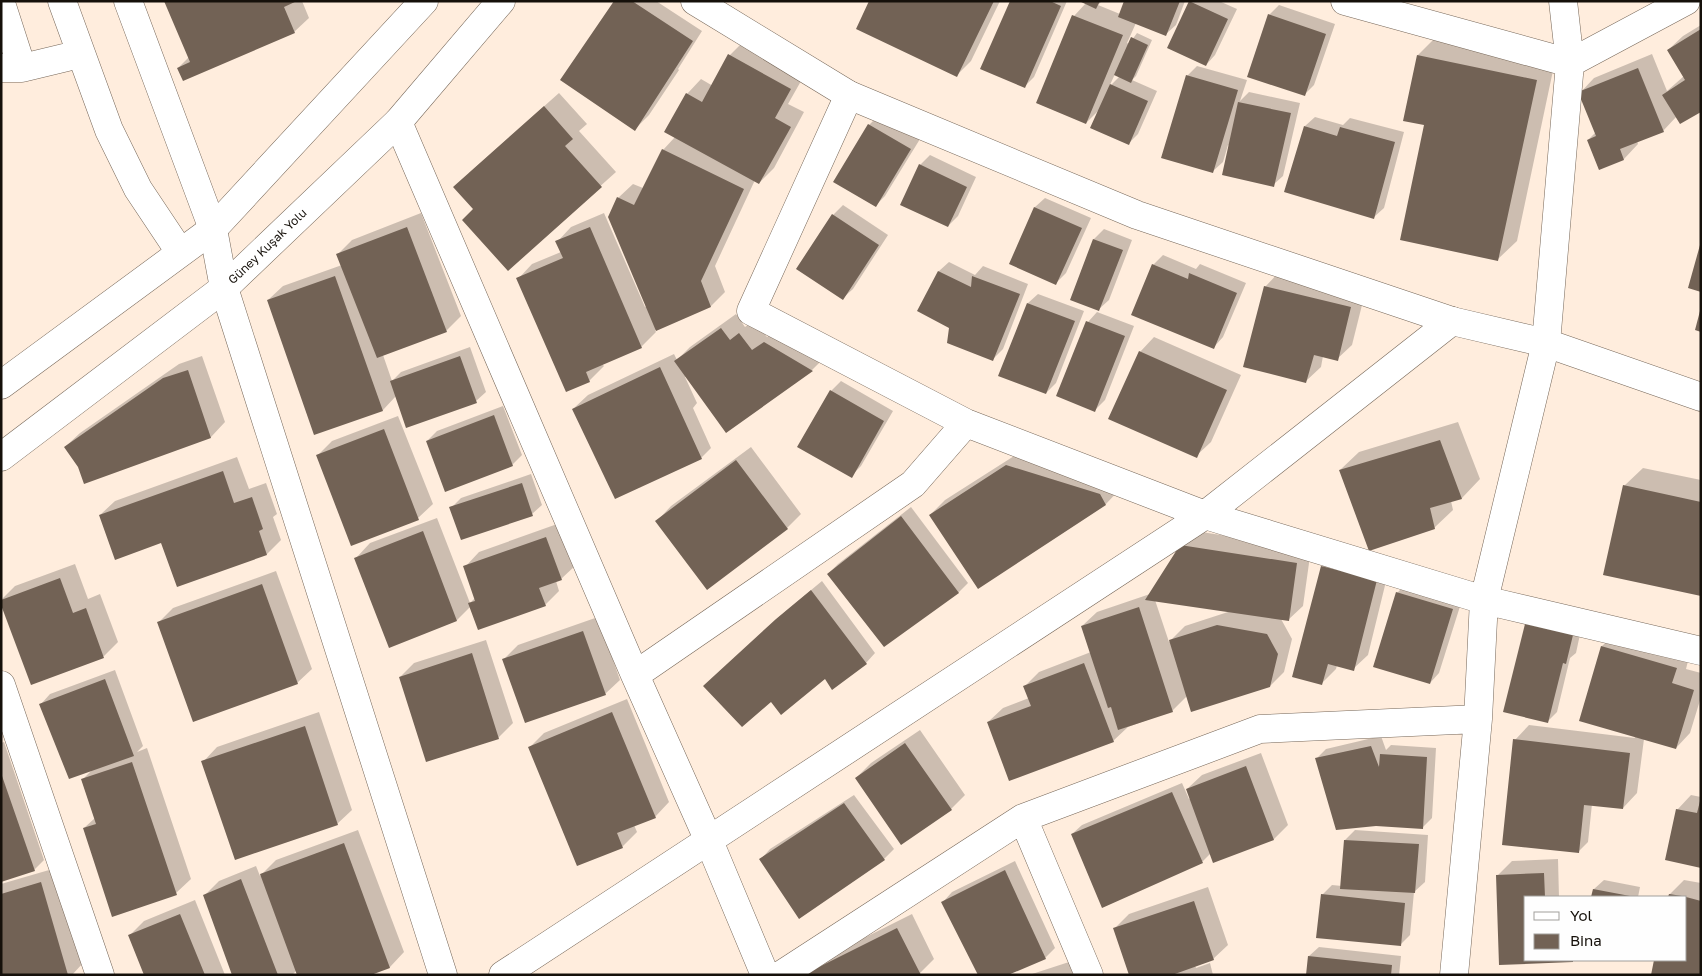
<svg xmlns="http://www.w3.org/2000/svg" width="1702" height="976" font-family="'Golos Text',sans-serif">
  <rect width="100%" height="100%" fill="#ffeddd"/>
  <path fill="#0003" fill-rule="evenodd" d="M 165,1 L 302,1 L 309,18 L 294,32 L 178,68 L 189,57 Z
    M 616,1 L 656,1 L 702,31 L 678,69 L 679,70 L 649,115 L 635,129 Z
    M 871,1 L 1000,1 L 971,61 L 957,75 Z
    M 1011,1 L 1067,1 L 1034,77 L 1024,87 Z
    M 1082,1 L 1102,1 L 1098,5 L 1120,14 L 1126,1 L 1185,1 L 1176,25 L 1166,34 L 1136,23 L 1127,43 L 1129,44 L 1137,33 L 1152,40 L 1136,76 L 1132,80 L 1157,91 L 1138,134 L 1128,144 L 1101,108 L 1086,123 L 1037,103 L 1074,16 L 1086,3 ZM 1115,74 L 1120,76 L 1109,87 Z
    M 1191,1 L 1219,1 L 1237,9 L 1215,55 L 1206,65 Z
    M 1279,5 L 1335,24 L 1314,85 L 1304,95 L 1269,15 Z
    M 1701,25 L 1701,110 L 1677,116 L 1663,131 L 1637,141 L 1638,144 L 1624,159 L 1599,169 L 1588,140 L 1596,132 L 1580,93 L 1594,78 L 1652,54 L 1667,91 L 1684,76 L 1668,50 L 1683,36 Z
    M 1436,37 L 1555,61 L 1517,241 L 1498,259 L 1426,124 L 1404,120 L 1418,55 Z
    M 744,41 L 805,74 L 788,104 L 804,112 L 774,168 L 759,183 L 755,180 L 715,266 L 725,292 L 711,306 L 655,330 L 656,332 L 641,347 L 602,364 L 604,366 L 589,381 L 518,279 L 532,264 L 561,252 L 557,242 L 571,227 L 604,213 L 645,307 L 647,306 L 618,198 L 633,184 L 643,188 L 663,150 L 675,137 L 687,94 L 701,79 L 713,86 L 730,55 Z
    M 1197,66 L 1247,80 L 1240,101 L 1249,92 L 1300,103 L 1283,176 L 1273,185 L 1228,145 L 1223,162 L 1213,171 L 1187,76 Z
    M 559,93 L 587,124 L 579,131 L 616,172 L 508,269 L 475,209 L 469,173 Z
    M 879,115 L 920,139 L 885,196 L 875,206 L 835,182 L 869,125 Z
    M 1315,117 L 1343,125 L 1350,118 L 1404,132 L 1384,208 L 1374,217 L 1305,126 Z
    M 930,155 L 976,177 L 958,216 L 948,226 L 920,165 Z
    M 1045,198 L 1091,218 L 1066,273 L 1056,283 L 1011,263 L 1035,207 Z
    M 843,205 L 888,235 L 853,289 L 843,298 L 833,215 Z
    M 421,213 L 461,316 L 446,331 L 383,355 L 392,381 L 401,372 L 470,347 L 486,392 L 476,401 L 396,396 L 383,410 L 315,433 L 268,300 L 283,286 L 342,265 L 338,254 L 352,240 Z
    M 1104,229 L 1132,240 L 1109,300 L 1099,309 L 1071,299 L 1094,239 Z
    M 1163,255 L 1196,269 L 1200,264 L 1246,283 L 1223,337 L 1214,347 L 1153,265 Z
    M 949,262 L 975,275 L 983,266 L 1028,284 L 1003,349 L 993,359 L 951,327 L 919,311 L 939,271 Z
    M 1279,272 L 1365,293 L 1352,345 L 1337,359 L 1323,356 L 1321,367 L 1306,381 L 1265,287 Z
    M 1038,294 L 1084,311 L 1056,383 L 1046,393 L 1028,303 Z
    M 1097,312 L 1134,326 L 1105,400 L 1095,410 L 1058,396 L 1088,322 Z
    M 736,314 L 745,327 L 754,320 L 767,337 L 779,328 L 826,356 L 812,370 L 726,432 L 686,376 L 685,377 L 697,403 L 693,408 L 711,448 L 701,458 L 573,409 L 588,395 L 674,354 L 677,360 L 690,347 Z
    M 1154,337 L 1241,375 L 1211,442 L 1196,456 L 1140,352 Z
    M 202,356 L 225,422 L 211,437 L 128,466 L 79,467 L 65,447 L 80,433 L 179,364 Z
    M 841,381 L 893,411 L 861,466 L 851,476 L 831,391 Z
    M 503,406 L 522,455 L 512,465 L 427,441 L 437,431 Z
    M 398,416 L 433,504 L 418,518 L 317,456 L 332,441 Z
    M 1458,422 L 1480,479 L 1462,498 L 1451,501 L 1453,510 L 1434,528 L 1340,470 L 1359,452 Z
    M 751,447 L 801,514 L 787,528 L 657,521 L 671,506 Z
    M 1022,451 L 1120,489 L 1106,504 L 978,588 L 930,515 L 945,500 Z
    M 237,457 L 249,489 L 266,483 L 277,514 L 273,517 L 281,540 L 267,554 L 178,586 L 162,541 L 100,515 L 115,501 Z
    M 1643,468 L 1701,480 L 1701,595 L 1624,486 Z
    M 531,474 L 542,505 L 532,514 L 451,508 L 461,498 Z
    M 911,507 L 968,583 L 959,592 L 884,646 L 828,574 L 838,564 Z
    M 437,518 L 470,603 L 476,597 L 465,567 L 479,552 L 560,523 L 576,565 L 561,579 L 556,581 L 559,591 L 545,605 L 471,606 L 457,620 L 390,646 L 356,558 L 370,543 Z
    M 1195,531 L 1311,549 L 1303,606 L 1288,620 L 1281,619 L 1292,639 L 1284,672 L 1270,686 L 1187,696 L 1172,711 L 1128,727 L 1113,741 L 988,722 L 1003,708 L 1029,698 L 1025,686 L 1039,672 L 1091,652 L 1082,626 L 1097,612 L 1150,594 L 1181,546 ZM 1155,600 L 1231,611 L 1185,626 L 1169,642 Z
    M 1337,552 L 1390,565 L 1368,655 L 1353,669 L 1337,665 L 1336,669 L 1322,683 L 1322,567 Z
    M 75,564 L 88,599 L 100,594 L 118,642 L 104,656 L 32,684 L 1,600 L 15,586 Z
    M 276,571 L 312,669 L 297,683 L 159,622 L 173,608 Z
    M 822,581 L 875,653 L 866,663 L 825,677 L 771,700 L 715,676 L 787,610 Z
    M 1407,583 L 1462,600 L 1439,673 L 1430,683 L 1397,593 Z
    M 1536,614 L 1582,625 L 1576,653 L 1570,658 L 1557,712 L 1547,722 L 1526,624 Z
    M 598,617 L 620,680 L 605,694 L 504,659 L 518,645 Z
    M 1617,632 L 1690,653 L 1686,669 L 1701,673 L 1701,697 L 1690,733 L 1676,748 L 1644,739 L 1637,793 L 1623,808 L 1592,804 L 1588,842 L 1578,852 L 1515,740 L 1529,725 L 1635,738 L 1602,646 Z
    M 486,640 L 513,723 L 498,738 L 400,677 L 414,663 Z
    M 115,670 L 143,746 L 137,752 L 147,748 L 191,879 L 176,893 L 84,828 L 95,818 L 82,780 L 93,769 L 41,704 L 50,694 Z
    M 627,699 L 669,802 L 655,817 L 634,825 L 637,832 L 622,847 L 530,747 L 544,733 Z
    M 319,712 L 352,810 L 337,824 L 203,762 L 217,747 Z
    M 920,730 L 965,795 L 951,809 L 856,778 L 871,763 Z
    M 1381,736 L 1386,750 L 1391,745 L 1436,748 L 1432,818 L 1422,828 L 1317,758 L 1326,749 Z
    M 4,742 L 44,860 L 34,870 L 1,881 L 1,743 Z
    M 1261,753 L 1288,825 L 1274,839 L 1214,861 L 1211,853 L 1203,861 L 1103,907 L 1072,834 L 1082,825 L 1182,783 L 1189,799 L 1191,798 L 1187,789 L 1202,775 Z
    M 854,795 L 894,849 L 884,859 L 761,859 L 770,849 Z
    M 1691,795 L 1701,797 L 1701,866 L 1677,810 Z
    M 358,830 L 404,952 L 390,967 L 368,975 L 297,970 L 292,975 L 234,975 L 204,896 L 219,881 L 256,866 L 260,876 L 276,860 Z
    M 1355,830 L 1428,835 L 1425,882 L 1414,892 L 1410,935 L 1400,945 L 1322,895 L 1332,885 L 1342,886 L 1345,840 Z
    M 1558,859 L 1559,897 L 1526,897 L 1526,960 L 1573,960 L 1500,964 L 1497,876 L 1512,861 Z
    M 1015,861 L 1055,948 L 1045,958 L 943,902 L 952,892 Z
    M 56,868 L 83,963 L 72,975 L 1,975 L 1,884 Z
    M 1604,880 L 1640,887 L 1638,897 L 1592,897 L 1594,889 Z
    M 1684,880 L 1701,883 L 1701,975 L 1652,975 L 1655,960 L 1686,960 L 1686,897 L 1669,897 L 1670,894 Z
    M 1208,887 L 1228,945 L 1213,959 L 1195,965 L 1196,968 L 1210,963 L 1213,975 L 1130,975 L 1114,929 L 1129,914 Z
    M 195,900 L 225,975 L 146,975 L 130,935 L 144,921 Z
    M 912,914 L 934,959 L 920,973 L 804,975 L 818,961 Z
    M 1319,947 L 1401,956 L 1399,975 L 1307,975 L 1309,956 Z
    M 1069,962 L 1073,975 L 1029,975 Z"/>
  <path fill="#726255" d="M 164,1 L 297,1 L 284,7 L 295,33 L 183,81 L 177,68 L 190,62 Z
    M 614,1 L 632,1 L 693,41 L 635,131 L 560,80 Z
    M 869,1 L 994,1 L 957,77 L 856,29 Z
    M 1010,1 L 1050,1 L 1061,6 L 1025,88 L 980,69 Z
    M 1079,1 L 1100,1 L 1096,9 Z
    M 1124,1 L 1180,1 L 1166,36 L 1118,17 Z
    M 1189,1 L 1228,19 L 1206,66 L 1167,48 Z
    M 1268,14 L 1326,34 L 1305,96 L 1247,77 Z
    M 1072,15 L 1123,35 L 1086,124 L 1036,103 Z
    M 1701,29 L 1701,112 L 1680,124 L 1662,95 L 1685,80 L 1667,50 Z
    M 1131,37 L 1148,45 L 1131,83 L 1114,75 Z
    M 728,54 L 791,89 L 775,118 L 791,127 L 759,184 L 664,132 L 686,93 L 702,102 Z
    M 1417,55 L 1537,80 L 1498,261 L 1400,240 L 1424,125 L 1403,121 Z
    M 1638,68 L 1664,132 L 1620,149 L 1624,160 L 1599,170 L 1587,140 L 1596,136 L 1578,92 Z
    M 1186,75 L 1238,90 L 1213,173 L 1161,158 Z
    M 1110,84 L 1148,101 L 1129,145 L 1090,128 Z
    M 1238,102 L 1291,113 L 1274,187 L 1222,175 Z
    M 544,106 L 573,139 L 565,146 L 602,187 L 508,271 L 462,220 L 473,209 L 453,187 Z
    M 868,124 L 911,149 L 876,207 L 833,182 Z
    M 1304,126 L 1337,136 L 1340,127 L 1395,142 L 1374,219 L 1284,192 Z
    M 662,149 L 744,189 L 701,281 L 711,307 L 656,331 L 608,217 L 617,197 L 634,205 Z
    M 919,164 L 967,187 L 948,227 L 900,205 Z
    M 1034,207 L 1082,228 L 1056,285 L 1009,264 Z
    M 832,214 L 879,245 L 843,300 L 796,269 Z
    M 407,227 L 447,332 L 377,358 L 336,254 Z
    M 590,227 L 642,348 L 586,372 L 590,382 L 566,392 L 516,278 L 563,258 L 555,241 Z
    M 1093,239 L 1123,250 L 1099,311 L 1070,300 Z
    M 1700,245 L 1701,245 L 1701,292 L 1688,288 Z
    M 1152,264 L 1188,279 L 1189,273 L 1237,293 L 1214,349 L 1131,315 Z
    M 938,271 L 971,287 L 972,276 L 1020,294 L 993,361 L 947,343 L 949,328 L 917,311 Z
    M 335,276 L 383,411 L 314,435 L 267,300 Z
    M 1264,286 L 1351,307 L 1338,361 L 1314,355 L 1306,383 L 1243,367 Z
    M 1027,303 L 1075,321 L 1046,394 L 998,376 Z
    M 1700,311 L 1701,311 L 1701,332 L 1695,330 Z
    M 1086,321 L 1125,336 L 1095,412 L 1056,396 Z
    M 721,328 L 730,340 L 739,333 L 752,350 L 764,342 L 813,371 L 726,433 L 674,361 Z
    M 1139,351 L 1227,390 L 1197,458 L 1108,419 Z
    M 460,356 L 477,403 L 406,428 L 390,381 Z
    M 660,367 L 702,459 L 615,499 L 572,409 Z
    M 188,370 L 211,438 L 84,484 L 78,467 L 64,447 L 163,378 Z
    M 830,390 L 884,421 L 852,478 L 797,447 Z
    M 494,415 L 513,466 L 445,492 L 426,441 Z
    M 384,429 L 419,520 L 351,546 L 316,455 Z
    M 1440,440 L 1462,499 L 1430,508 L 1435,529 L 1369,551 L 1339,470 Z
    M 736,460 L 788,529 L 707,590 L 655,521 Z
    M 1006,465 L 1100,494 L 1106,505 L 978,589 L 929,515 Z
    M 223,471 L 234,503 L 252,497 L 263,529 L 259,531 L 267,555 L 177,587 L 161,543 L 115,560 L 99,515 Z
    M 522,483 L 533,516 L 461,540 L 449,507 Z
    M 1623,485 L 1701,502 L 1701,596 L 1603,575 Z
    M 901,516 L 959,593 L 884,647 L 827,574 Z
    M 423,531 L 457,621 L 389,648 L 354,558 Z
    M 546,537 L 562,580 L 539,588 L 546,606 L 478,630 L 468,603 L 475,601 L 463,566 Z
    M 1180,545 L 1297,563 L 1289,621 L 1145,600 Z
    M 1321,566 L 1377,580 L 1354,671 L 1328,664 L 1322,685 L 1292,677 Z
    M 60,578 L 73,613 L 86,608 L 104,658 L 31,685 L 1,605 L 1,600 Z
    M 262,584 L 298,684 L 193,722 L 157,622 Z
    M 811,590 L 867,664 L 832,690 L 825,679 L 781,715 L 771,702 L 742,727 L 703,686 L 776,619 Z
    M 1396,592 L 1453,609 L 1430,684 L 1373,667 Z
    M 1139,607 L 1173,712 L 1118,730 L 1111,707 L 1108,708 L 1081,626 Z
    M 1525,624 L 1573,635 L 1566,664 L 1563,663 L 1548,723 L 1503,712 Z
    M 1217,625 L 1267,634 L 1278,654 L 1270,687 L 1191,712 L 1169,640 Z
    M 583,631 L 606,695 L 525,723 L 502,659 Z
    M 1601,646 L 1677,668 L 1672,683 L 1694,690 L 1676,749 L 1579,721 Z
    M 472,653 L 499,739 L 426,762 L 399,677 Z
    M 1084,663 L 1114,742 L 1009,781 L 987,722 L 1031,706 L 1023,686 Z
    M 105,679 L 134,756 L 69,779 L 39,704 Z
    M 612,712 L 656,818 L 617,833 L 623,848 L 577,866 L 528,747 Z
    M 305,726 L 338,825 L 235,860 L 201,761 Z
    M 1513,739 L 1630,753 L 1623,809 L 1584,805 L 1579,853 L 1502,845 Z
    M 905,743 L 952,810 L 901,845 L 855,778 Z
    M 1371,746 L 1379,767 L 1380,754 L 1427,757 L 1423,829 L 1376,826 L 1336,830 L 1315,758 Z
    M 132,762 L 177,895 L 112,917 L 83,828 L 96,824 L 81,779 Z
    M 1246,766 L 1274,840 L 1213,863 L 1186,789 Z
    M 1,773 L 35,871 L 1,882 Z
    M 1172,792 L 1203,863 L 1102,908 L 1071,834 Z
    M 1700,801 L 1701,868 L 1665,860 L 1676,809 L 1697,813 Z
    M 844,803 L 885,860 L 799,919 L 759,859 Z
    M 1344,840 L 1419,844 L 1415,893 L 1340,889 Z
    M 344,843 L 390,968 L 371,975 L 297,975 L 260,874 Z
    M 1005,870 L 1046,959 L 1008,975 L 978,975 L 941,902 Z
    M 1544,873 L 1545,897 L 1526,897 L 1526,960 L 1573,960 L 1573,962 L 1499,965 L 1496,875 Z
    M 241,879 L 278,975 L 232,975 L 203,895 Z
    M 41,882 L 68,975 L 1,975 L 1,894 Z
    M 1593,889 L 1630,896 L 1630,897 L 1591,897 Z
    M 1321,894 L 1405,903 L 1401,946 L 1316,938 Z
    M 1669,894 L 1682,896 L 1682,897 L 1668,897 Z
    M 1686,897 L 1701,901 L 1701,975 L 1651,975 L 1654,960 L 1686,960 Z
    M 1194,901 L 1214,960 L 1172,975 L 1129,975 L 1113,928 Z
    M 180,914 L 205,975 L 144,975 L 128,935 Z
    M 897,928 L 921,975 L 803,975 Z
    M 1308,956 L 1392,965 L 1391,975 L 1306,975 Z"/>
  <g fill="none" stroke-linecap="round" stroke-linejoin="round">
    <defs>
      <path id="minor" d="M 62,1 L 109,130 L 138,189 L 180,252
        M 128,1 L 213,229 L 224,288 L 443,975
        M 1345,1 L 1570,63 L 1563,1
        M 1,3 L 22,68
        M 1,68 L 22,68 L 80,54
        M 849,95 L 751,311 L 966,423 L 1205,515 L 1484,600 L 1701,651
        M 398,122 L 635,675 L 709,841 L 765,975
        M 635,675 L 913,484 L 966,423
        M 1,685 L 100,975
        M 1478,719 L 1484,600 L 1546,343 L 1570,63 L 1686,1
        M 1023,818 L 1260,729 L 1478,719 L 1454,975
        M 503,975 L 1205,515 L 1452,321
        M 781,975 L 1023,818 L 1089,975"/>
      <g id="major">
        <path d="M 695,1 L 849,95 L 1137,215 L 1452,321 L 1546,343 L 1701,397"/>
        <path d="M 1,385 L 213,229 L 424,1"/>
        <path id="s1" d="M 1,457 L 224,288 L 398,122 L 501,1"/>
      </g>
    </defs>
    <use href="#minor" stroke="#766759" stroke-width="29"/>
    <use href="#major" stroke="#766759" stroke-width="29"/>
    <use href="#minor" stroke="#fff" stroke-width="28"/>
    <use href="#major" stroke="#fff" stroke-width="28"/>
  </g>
  <g text-anchor="middle" stroke-width="4" stroke-linejoin="round" paint-order="stroke">
    <g font-size="12" fill="#15100a" stroke="#fefefe">
      <text dy="4" stroke="none"><textPath href="#s1" startOffset="340">Güney Kuşak Yolu</textPath></text>
    </g>
  </g>
  <rect width="1702" height="976" fill="none" stroke="#15100a" stroke-width="5"/>
  <rect x="1524" y="896" width="162" height="65" fill="#fefefe" stroke="#a19f9c"/>
  <rect x="1534" y="912" width="25" height="8" fill="#ffffff" stroke="#a19f9c"/>
  <text x="1570" y="921" font-size="15" fill="#15100a">Yol</text>
  <rect x="1534" y="934" width="25" height="15" fill="#726255" stroke="#a19f9c"/>
  <text x="1570" y="946" font-size="15" fill="#15100a">Bina</text>
</svg>
